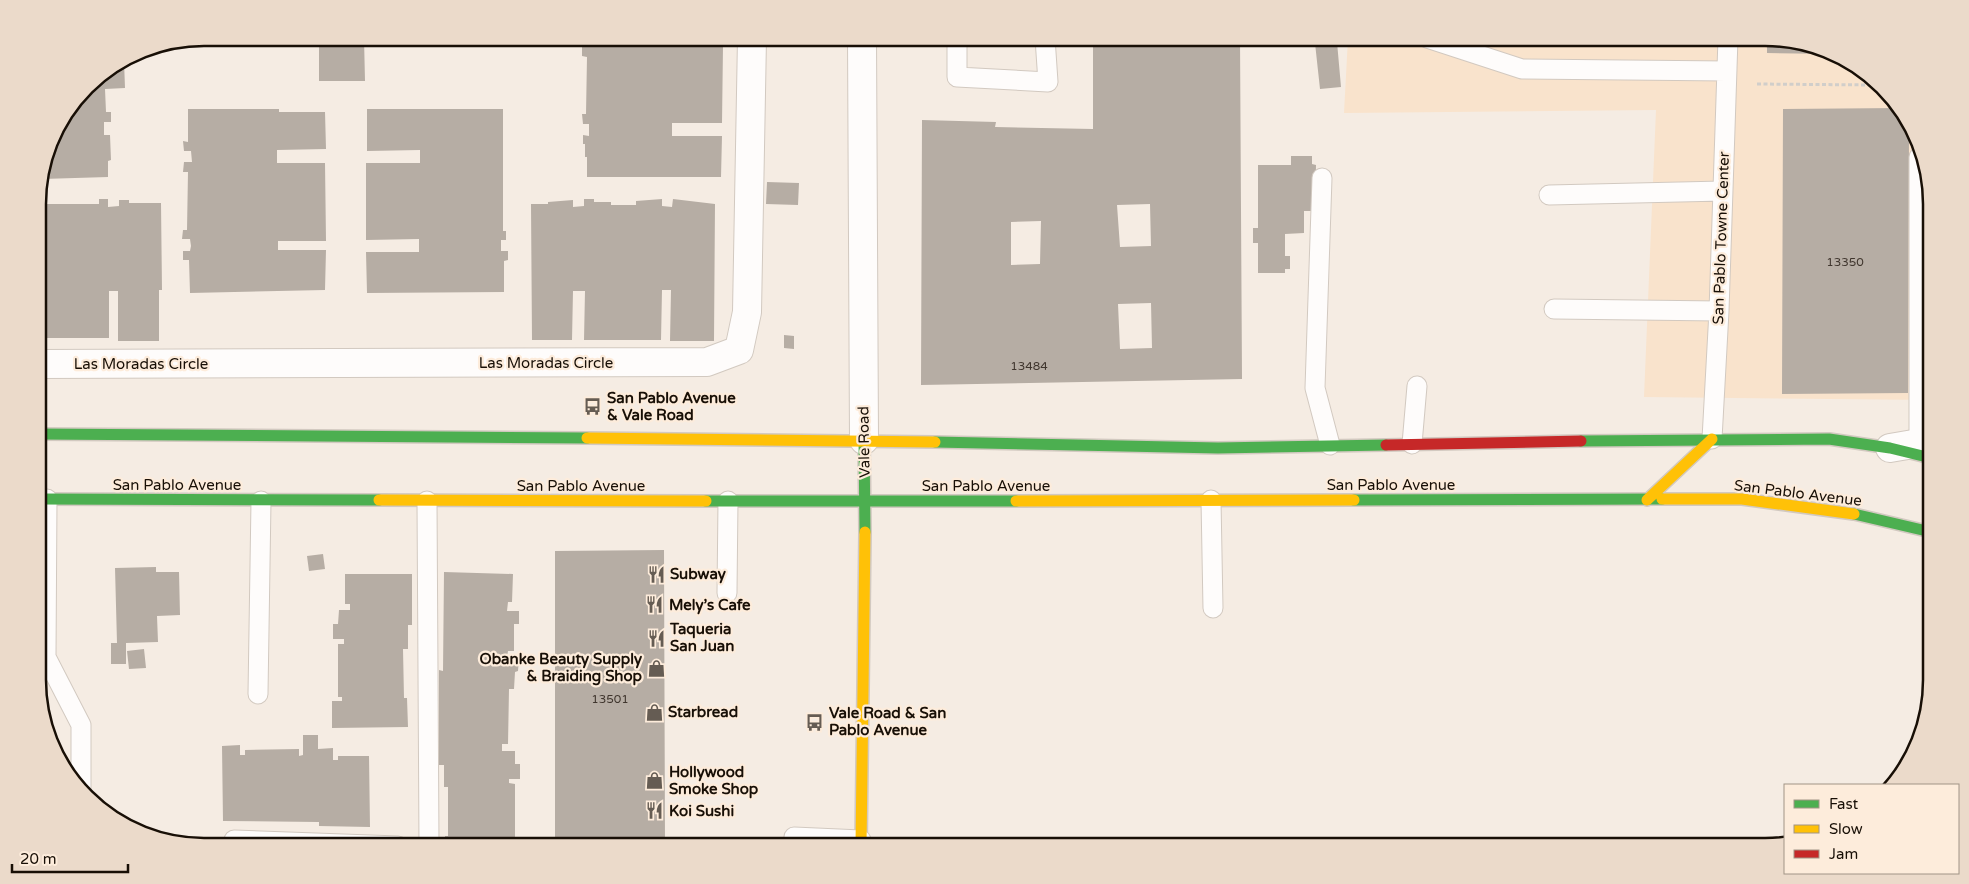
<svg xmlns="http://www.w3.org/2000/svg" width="1969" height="884" font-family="'Varela Round',sans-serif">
  <rect width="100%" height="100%" fill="#f5ece3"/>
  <path fill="#f9e3cc" d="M 1348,38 L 1764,38 L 1828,50 L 1897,103 L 1930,183 L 1931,400 L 1644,397 L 1656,110 L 1344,113 Z"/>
  <path fill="#b6ada4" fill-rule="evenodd" d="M 319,38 L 364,38 L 365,81 L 319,81 Z
    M 589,38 L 672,38 L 672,46 L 723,46 L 722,123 L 672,123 L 672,136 L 722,136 L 721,177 L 587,177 L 587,157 L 585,157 L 585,144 L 583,144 L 583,135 L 589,136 L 589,124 L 583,124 L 582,114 L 586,114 L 587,57 L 582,56 L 582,46 L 589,46 Z
    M 1093,38 L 1240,38 L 1242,379 L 921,385 L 922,120 L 996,122 L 995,127 L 1093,129 ZM 1150,204 L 1151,246 L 1120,247 L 1117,205 ZM 1041,221 L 1040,264 L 1011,265 L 1011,222 ZM 1151,303 L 1152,348 L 1120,349 L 1118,304 Z
    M 1767,38 L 1828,50 L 1833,54 L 1767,53 Z
    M 1337,42 L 1341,87 L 1320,89 L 1315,43 Z
    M 124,61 L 125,88 L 105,89 L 106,112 L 111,112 L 111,122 L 104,122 L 104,135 L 110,135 L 111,160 L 108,161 L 108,177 L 42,179 L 55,131 L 94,79 Z
    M 1899,108 L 1909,132 L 1908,393 L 1782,394 L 1783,109 Z
    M 188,109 L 279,109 L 279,112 L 325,112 L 326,149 L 277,150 L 277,163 L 325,163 L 326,241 L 278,241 L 278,250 L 326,250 L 325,290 L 190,293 L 189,260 L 183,260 L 183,251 L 190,251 L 191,246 L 190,239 L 182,239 L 183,230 L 187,230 L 188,172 L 183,172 L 184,162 L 192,162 L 191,151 L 184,151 L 183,141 L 188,142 Z
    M 367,109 L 503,109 L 503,231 L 506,231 L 506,240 L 501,240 L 501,251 L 508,251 L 508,260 L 504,261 L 504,292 L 367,293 L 366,252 L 419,252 L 419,239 L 366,240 L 366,163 L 420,163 L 420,150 L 367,151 Z
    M 1291,156 L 1312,156 L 1312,164 L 1316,165 L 1315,211 L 1304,211 L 1304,233 L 1285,234 L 1285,256 L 1290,256 L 1290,269 L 1285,269 L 1285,273 L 1258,273 L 1258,243 L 1253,243 L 1253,228 L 1258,228 L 1258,165 L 1291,165 Z
    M 767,182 L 799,183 L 798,205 L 766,204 Z
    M 99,199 L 108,199 L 108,207 L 119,206 L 119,200 L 129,200 L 129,203 L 161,203 L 162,290 L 159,290 L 159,341 L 118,341 L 118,291 L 109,291 L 109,338 L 38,338 L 38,200 L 41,200 L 40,204 L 99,204 Z
    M 584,199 L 594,199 L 594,202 L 611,202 L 611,205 L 636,205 L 636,201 L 662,199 L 662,206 L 672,207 L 673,199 L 715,204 L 714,341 L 670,341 L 671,290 L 662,290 L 661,340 L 584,340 L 585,291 L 573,291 L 572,340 L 532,340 L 531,204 L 548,204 L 548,202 L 573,200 L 573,207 L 584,206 Z
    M 784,335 L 794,336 L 794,349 L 784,348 Z
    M 664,550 L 665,846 L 555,846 L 555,551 Z
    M 323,554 L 325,569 L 309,571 L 307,556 Z
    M 156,567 L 156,572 L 179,572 L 180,615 L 157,616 L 158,642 L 126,643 L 126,664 L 111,664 L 111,643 L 117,643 L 115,568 Z
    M 444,572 L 513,574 L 512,602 L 508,602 L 507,611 L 519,611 L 519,624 L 514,624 L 514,651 L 508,651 L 507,657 L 519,658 L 518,671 L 515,672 L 514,689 L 509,689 L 508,744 L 502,744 L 502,751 L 515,751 L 515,764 L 520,764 L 520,779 L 509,779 L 509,783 L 515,784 L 515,846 L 445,846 L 445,836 L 448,836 L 448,787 L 444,787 L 444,765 L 439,765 L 439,670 L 443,671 Z
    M 345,574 L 412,574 L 412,625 L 408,625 L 408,649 L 403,649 L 404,698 L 407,698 L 408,727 L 332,728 L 332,701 L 342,701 L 342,697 L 338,697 L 338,644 L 344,644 L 344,639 L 333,639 L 333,624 L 338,624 L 339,610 L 350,610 L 350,604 L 345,604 Z
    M 144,649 L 146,668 L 129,669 L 127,651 Z
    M 303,735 L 318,735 L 318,749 L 333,748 L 333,760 L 338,760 L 338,756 L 369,756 L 370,827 L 319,826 L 319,822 L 223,821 L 222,746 L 240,745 L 240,755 L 245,755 L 245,750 L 299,749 L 299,756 L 303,755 Z"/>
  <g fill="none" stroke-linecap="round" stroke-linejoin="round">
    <defs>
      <path id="lane" d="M 957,38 L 957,77 L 1048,82 L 1045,38
        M 1427,38 L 1522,69 L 1727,71
        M 1322,178 L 1315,388 L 1330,445
        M 1549,195 L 1723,191
        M 1554,309 L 1719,311
        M 1712,439 L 1719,311 L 1728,38
        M 1919,443 L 1919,157
        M 1412,444 L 1417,386
        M 47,499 L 46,657 L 81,725 L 81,788
        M 1211,500 L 1213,608
        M 427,501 L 429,846
        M 727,593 L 728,501
        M 258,694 L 261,501
        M 794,837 L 861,840
        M 234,846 L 234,840 L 398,846"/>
      <path id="street" d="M 862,38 L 864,440
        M 38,364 L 707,362 L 739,350 L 747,312 L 752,38
        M 1890,448 L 1931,441"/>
      <path id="fast" d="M 38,434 L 587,438
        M 864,440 L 865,532
        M 1581,441 L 1829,439 L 1890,448 L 1931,458
        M 935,442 L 1218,448 L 1386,445
        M 39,499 L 379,500
        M 1354,500 L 1662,499
        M 706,501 L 1016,501
        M 1854,514 L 1931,532"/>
      <path id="slow" d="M 587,438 L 935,442
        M 1662,499 L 1742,499 L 1854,514
        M 379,500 L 706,501
        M 1647,500 L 1712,439
        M 1016,501 L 1354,500
        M 861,846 L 865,532"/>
      <path id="jam" d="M 1386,445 L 1581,441"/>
    </defs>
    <use href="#lane" stroke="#d2c9c0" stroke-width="21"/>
    <use href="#street" stroke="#d2c9c0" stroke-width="30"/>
    <use href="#fast" stroke="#d2c9c0" stroke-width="14"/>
    <use href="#slow" stroke="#d2c9c0" stroke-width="14"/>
    <use href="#jam" stroke="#d2c9c0" stroke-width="14"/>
    <path stroke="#d1ceca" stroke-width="3" stroke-dasharray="4 2.5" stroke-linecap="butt" d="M 1757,84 L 1874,85"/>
    <use href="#lane" stroke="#fefcfb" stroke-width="19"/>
    <use href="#street" stroke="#fefcfb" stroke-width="28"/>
    <use href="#fast" stroke="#4caf50" stroke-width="11"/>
    <use href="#slow" stroke="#ffc107" stroke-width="11"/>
    <use href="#jam" stroke="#c62828" stroke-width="11"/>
  </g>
  <defs>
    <symbol id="bus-bare" viewBox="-9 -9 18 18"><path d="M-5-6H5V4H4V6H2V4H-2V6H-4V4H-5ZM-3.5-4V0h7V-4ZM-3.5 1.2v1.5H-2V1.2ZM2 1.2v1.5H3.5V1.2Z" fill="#655c53" stroke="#fdecdb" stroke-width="2.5" paint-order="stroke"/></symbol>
    <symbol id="restaurant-bare" viewBox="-9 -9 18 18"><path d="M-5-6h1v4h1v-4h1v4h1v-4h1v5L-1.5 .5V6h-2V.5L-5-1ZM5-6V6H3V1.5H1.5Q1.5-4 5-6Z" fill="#655c53" stroke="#fdecdb" stroke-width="2.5" paint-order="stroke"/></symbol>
    <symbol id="shop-bare" viewBox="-9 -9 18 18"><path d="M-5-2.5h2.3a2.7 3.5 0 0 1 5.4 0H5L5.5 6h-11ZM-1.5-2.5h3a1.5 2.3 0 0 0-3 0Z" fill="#655c53" stroke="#fdecdb" stroke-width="2.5" paint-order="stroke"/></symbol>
  </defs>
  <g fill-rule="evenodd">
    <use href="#bus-bare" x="580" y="394" width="25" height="25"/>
    <use href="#restaurant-bare" x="644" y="562" width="25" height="25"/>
    <use href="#restaurant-bare" x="642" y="592" width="25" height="25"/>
    <use href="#restaurant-bare" x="644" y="626" width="25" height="25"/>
    <use href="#shop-bare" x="644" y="656" width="25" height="25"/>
    <use href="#shop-bare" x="642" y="700" width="25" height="25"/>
    <use href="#bus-bare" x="802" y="710" width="25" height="25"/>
    <use href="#shop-bare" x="642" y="768" width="25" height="25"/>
    <use href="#restaurant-bare" x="642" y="798" width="25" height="25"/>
  </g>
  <g text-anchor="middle" stroke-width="4.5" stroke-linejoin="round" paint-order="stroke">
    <g font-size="12" fill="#40362e">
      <text x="1845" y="266">13350</text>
      <text x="1029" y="370">13484</text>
      <text x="610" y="703">13501</text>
    </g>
    <g font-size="15" fill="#180f06" stroke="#fdecdb">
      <text transform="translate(1721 238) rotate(-88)" y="5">San Pablo Towne Center</text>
      <text x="546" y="368">Las Moradas Circle</text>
      <text x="141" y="369">Las Moradas Circle</text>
      <text transform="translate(864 442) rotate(-91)" y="5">Vale Road</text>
      <text x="177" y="490">San Pablo Avenue</text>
      <text x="1391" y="490">San Pablo Avenue</text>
      <text x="581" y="491">San Pablo Avenue</text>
      <text x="986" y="491">San Pablo Avenue</text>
      <text transform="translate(1798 493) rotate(7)" y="5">San Pablo Avenue</text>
    </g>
    <g font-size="15" font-weight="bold" fill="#180f06" stroke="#fdecdb" text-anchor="start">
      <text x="607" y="403">San Pablo Avenue<tspan x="607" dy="17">&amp; Vale Road</tspan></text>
      <text x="670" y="579">Subway</text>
      <text x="669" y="610">Mely’s Cafe</text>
      <text x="670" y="634">Taqueria<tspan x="670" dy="17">San Juan</tspan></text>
      <text x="642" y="664" text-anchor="end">Obanke Beauty Supply<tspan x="642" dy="17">&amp; Braiding Shop</tspan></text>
      <text x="668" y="717">Starbread</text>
      <text x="829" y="718">Vale Road &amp; San<tspan x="829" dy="17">Pablo Avenue</tspan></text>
      <text x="669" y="777">Hollywood<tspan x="669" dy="17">Smoke Shop</tspan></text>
      <text x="669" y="816">Koi Sushi</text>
    </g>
  </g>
  <path d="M0 0H1969V884H0ZM204 46H1765A158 158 0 0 1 1923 204V680A158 158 0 0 1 1765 838H204A158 158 0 0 1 46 680V204A158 158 0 0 1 204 46Z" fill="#ebdaca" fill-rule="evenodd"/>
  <path fill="none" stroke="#180f06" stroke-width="2.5" d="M204 46H1765A158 158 0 0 1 1923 204V680A158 158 0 0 1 1765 838H204A158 158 0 0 1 46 680V204A158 158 0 0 1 204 46Z"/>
  <rect x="1784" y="784" width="175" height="90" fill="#fdecdb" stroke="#a19486"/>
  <rect x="1794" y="800" width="25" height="8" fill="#4caf50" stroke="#a19486"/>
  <text x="1829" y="809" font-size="15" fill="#180f06">Fast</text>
  <rect x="1794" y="825" width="25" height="8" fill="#ffc107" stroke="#a19486"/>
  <text x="1829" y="834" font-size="15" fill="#180f06">Slow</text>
  <rect x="1794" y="850" width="25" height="8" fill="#c62828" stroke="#a19486"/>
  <text x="1829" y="859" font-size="15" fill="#180f06">Jam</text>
  <path d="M12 864v8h116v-8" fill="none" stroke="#180f06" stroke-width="2.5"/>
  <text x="20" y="864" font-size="15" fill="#180f06" stroke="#fdecdb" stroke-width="4" paint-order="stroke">20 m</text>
</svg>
